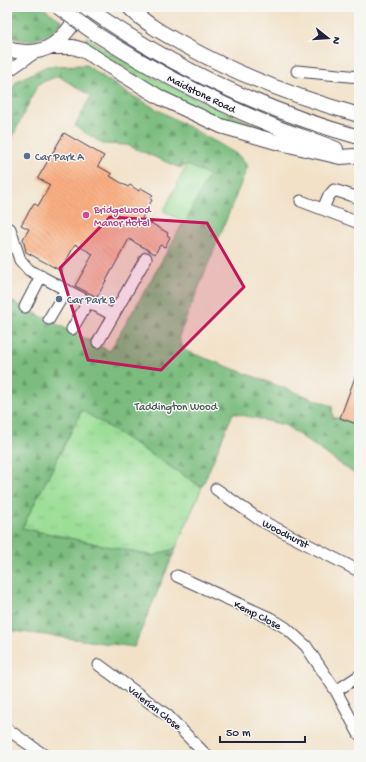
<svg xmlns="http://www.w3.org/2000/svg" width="366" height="762" font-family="'Gochi Hand',sans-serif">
  <defs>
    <pattern id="grass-tufts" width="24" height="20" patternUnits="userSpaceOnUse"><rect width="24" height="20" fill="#9bde96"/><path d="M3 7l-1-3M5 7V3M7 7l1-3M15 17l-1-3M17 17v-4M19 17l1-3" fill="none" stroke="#85be82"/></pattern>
    <pattern id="forest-firs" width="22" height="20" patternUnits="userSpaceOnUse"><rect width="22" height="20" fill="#7cbd7f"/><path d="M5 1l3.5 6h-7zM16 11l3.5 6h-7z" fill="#659969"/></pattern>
    <pattern id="building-back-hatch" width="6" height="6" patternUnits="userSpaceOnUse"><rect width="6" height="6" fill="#faaf82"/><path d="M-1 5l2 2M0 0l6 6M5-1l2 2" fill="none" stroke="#d69671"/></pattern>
  </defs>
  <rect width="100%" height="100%" fill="#f6f6f2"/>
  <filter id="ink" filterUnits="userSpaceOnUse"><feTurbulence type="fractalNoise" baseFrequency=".025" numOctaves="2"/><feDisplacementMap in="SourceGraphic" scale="8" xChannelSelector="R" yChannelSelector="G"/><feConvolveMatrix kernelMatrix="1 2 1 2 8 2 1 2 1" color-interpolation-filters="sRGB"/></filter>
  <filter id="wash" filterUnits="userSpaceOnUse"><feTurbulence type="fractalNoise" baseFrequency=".012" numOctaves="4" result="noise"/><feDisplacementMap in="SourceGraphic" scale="16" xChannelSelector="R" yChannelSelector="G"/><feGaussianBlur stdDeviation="0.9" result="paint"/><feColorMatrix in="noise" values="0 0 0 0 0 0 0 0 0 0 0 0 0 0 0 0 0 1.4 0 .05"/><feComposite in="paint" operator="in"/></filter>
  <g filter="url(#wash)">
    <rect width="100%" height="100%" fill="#f2e1c7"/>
    <path fill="url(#grass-tufts)" stroke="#5e8068" d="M 86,37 C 141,75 201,103 263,128 L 262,133 C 225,122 189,107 156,87 C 132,73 110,57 86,44 Z
      M 82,410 L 202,487 L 176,548 L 154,556 L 22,528 Z"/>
    <path fill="url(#forest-firs)" stroke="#4f705d" d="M 7,7 L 42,7 L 62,21 C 48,39 29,46 7,35 Z
      M 86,65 L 124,91 L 223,146 L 238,155 L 248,166 L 179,336 L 181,344 L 186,351 L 332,406 L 333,418 L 339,418 L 359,425 L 359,477 L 285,425 L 233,413 L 202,487 L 82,410 L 22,528 L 153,556 L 176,548 L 134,647 L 7,630 L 7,299 L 110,351 C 143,293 178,235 208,175 L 187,165 L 180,168 L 127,145 L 103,144 L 75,126 L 91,96 L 58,76 L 38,84 L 12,138 L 7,135 L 7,98 L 17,81 L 47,66 Z"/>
    <path fill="#9bde96" stroke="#5e8068" d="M 187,165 L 209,175 L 185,222 L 164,211 Z"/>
    <g id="blocks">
      <path fill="url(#building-back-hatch)" d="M 64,133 L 104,156 L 98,166 L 112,174 L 110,176 L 128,187 L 130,185 L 139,191 L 141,188 L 153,195 L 150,199 L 152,200 L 142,218 L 168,233 L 167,235 L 170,237 L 165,247 L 160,245 L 155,254 L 129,239 L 97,297 L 75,286 L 93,254 L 75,244 L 61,271 L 26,252 L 23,239 L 29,229 L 21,225 L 34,203 L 38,206 L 50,185 L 38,178 Z
        M 358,369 L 359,369 L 359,425 L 340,418 Z"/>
    </g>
  </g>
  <g filter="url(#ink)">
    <use href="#blocks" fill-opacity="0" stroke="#413f50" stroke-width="1"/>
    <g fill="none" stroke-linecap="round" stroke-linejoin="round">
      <defs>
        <path id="minor" d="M 297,71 L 359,77
          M 7,72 L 36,52
          M 301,201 L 359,223
          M 323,209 L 328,197 L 334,190 L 359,198
          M 7,229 L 10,229 L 20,260 L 29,270 L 113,315
          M 25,307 L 41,276
          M 49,319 L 66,290
          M 72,329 L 88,302
          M 98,342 L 146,258
          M 216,489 L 260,520 L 359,571
          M 177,576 L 270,618 L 286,628 L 306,646 L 336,691 L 359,734
          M 99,665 L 168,716 L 206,755
          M 336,691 L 359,676
          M 7,729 L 44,755"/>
        <path id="major" d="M 86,7 C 169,65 261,110 359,137
          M 129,7 C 144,23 164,34 184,45 C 238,75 299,98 359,115
          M 96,34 C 155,72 216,103 281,129 C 299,136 318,141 336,149
          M 51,47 L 73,47 L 83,50 L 161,98 L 221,126 L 276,142 L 340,157 L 355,156
          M 7,49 C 47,60 61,41 82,11"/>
      </defs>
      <use href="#minor" stroke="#413f50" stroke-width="13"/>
      <use href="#major" stroke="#413f50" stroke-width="16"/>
      <use href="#minor" stroke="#fff" stroke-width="11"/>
      <use href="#major" stroke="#fff" stroke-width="14"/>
      <defs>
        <path id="major-bridge" d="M 58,7 L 96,34"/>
      </defs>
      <use href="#major-bridge" stroke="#413f50" stroke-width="16" stroke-linecap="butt"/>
      <use href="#major-bridge" stroke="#fff" stroke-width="14"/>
    </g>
  </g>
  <path fill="#c2185b" fill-opacity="0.2" stroke="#c2185b" stroke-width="3" stroke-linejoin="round" d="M 110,217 L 207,223 L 244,287 L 161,370 L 88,360 L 60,268 Z"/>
  <g fill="#5c6f8a" stroke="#f6f6f2" stroke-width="1.5">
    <circle cx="27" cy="156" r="4"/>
    <circle cx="59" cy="299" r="4"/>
  </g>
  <circle fill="#d1479c" stroke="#f6f6f2" stroke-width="1.5" cx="86" cy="215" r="4"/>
  <g text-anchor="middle" stroke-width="3" stroke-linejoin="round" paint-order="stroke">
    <g font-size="11" fill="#22223b" stroke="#f6f6f2">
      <text transform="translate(202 93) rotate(26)" y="4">Maidstone Road</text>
      <text transform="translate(286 533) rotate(27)" y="4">Woodhurst</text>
      <text transform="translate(258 614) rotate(27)" y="4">Kemp Close</text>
      <text transform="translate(155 707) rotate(38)" y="4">Valerian Close</text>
    </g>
    <g font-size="11" fill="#4e5e75" stroke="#f6f6f2" text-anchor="start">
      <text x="35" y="160">Car Park A</text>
      <text x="67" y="303">Car Park B</text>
    </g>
    <g font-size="11" fill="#b23c85" stroke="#f6f6f2" text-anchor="start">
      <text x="94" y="213">Bridgewood<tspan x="94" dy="13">Manor Hotel</tspan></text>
    </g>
    <g font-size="11" fill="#465a56" stroke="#f6f6f2">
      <text x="176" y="410">Taddington Wood</text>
    </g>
  </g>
  <rect width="366" height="762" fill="none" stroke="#f6f6f2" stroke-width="24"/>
  <g transform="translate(328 38) rotate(107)" stroke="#f6f6f2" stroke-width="3" paint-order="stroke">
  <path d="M0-3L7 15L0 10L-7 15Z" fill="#22223b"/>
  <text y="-6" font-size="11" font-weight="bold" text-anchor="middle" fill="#22223b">N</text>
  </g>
  <path d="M220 736v6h85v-6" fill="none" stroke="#22223b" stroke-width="2"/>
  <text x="226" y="736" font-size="12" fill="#22223b" stroke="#f6f6f2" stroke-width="3" paint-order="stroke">50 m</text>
</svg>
